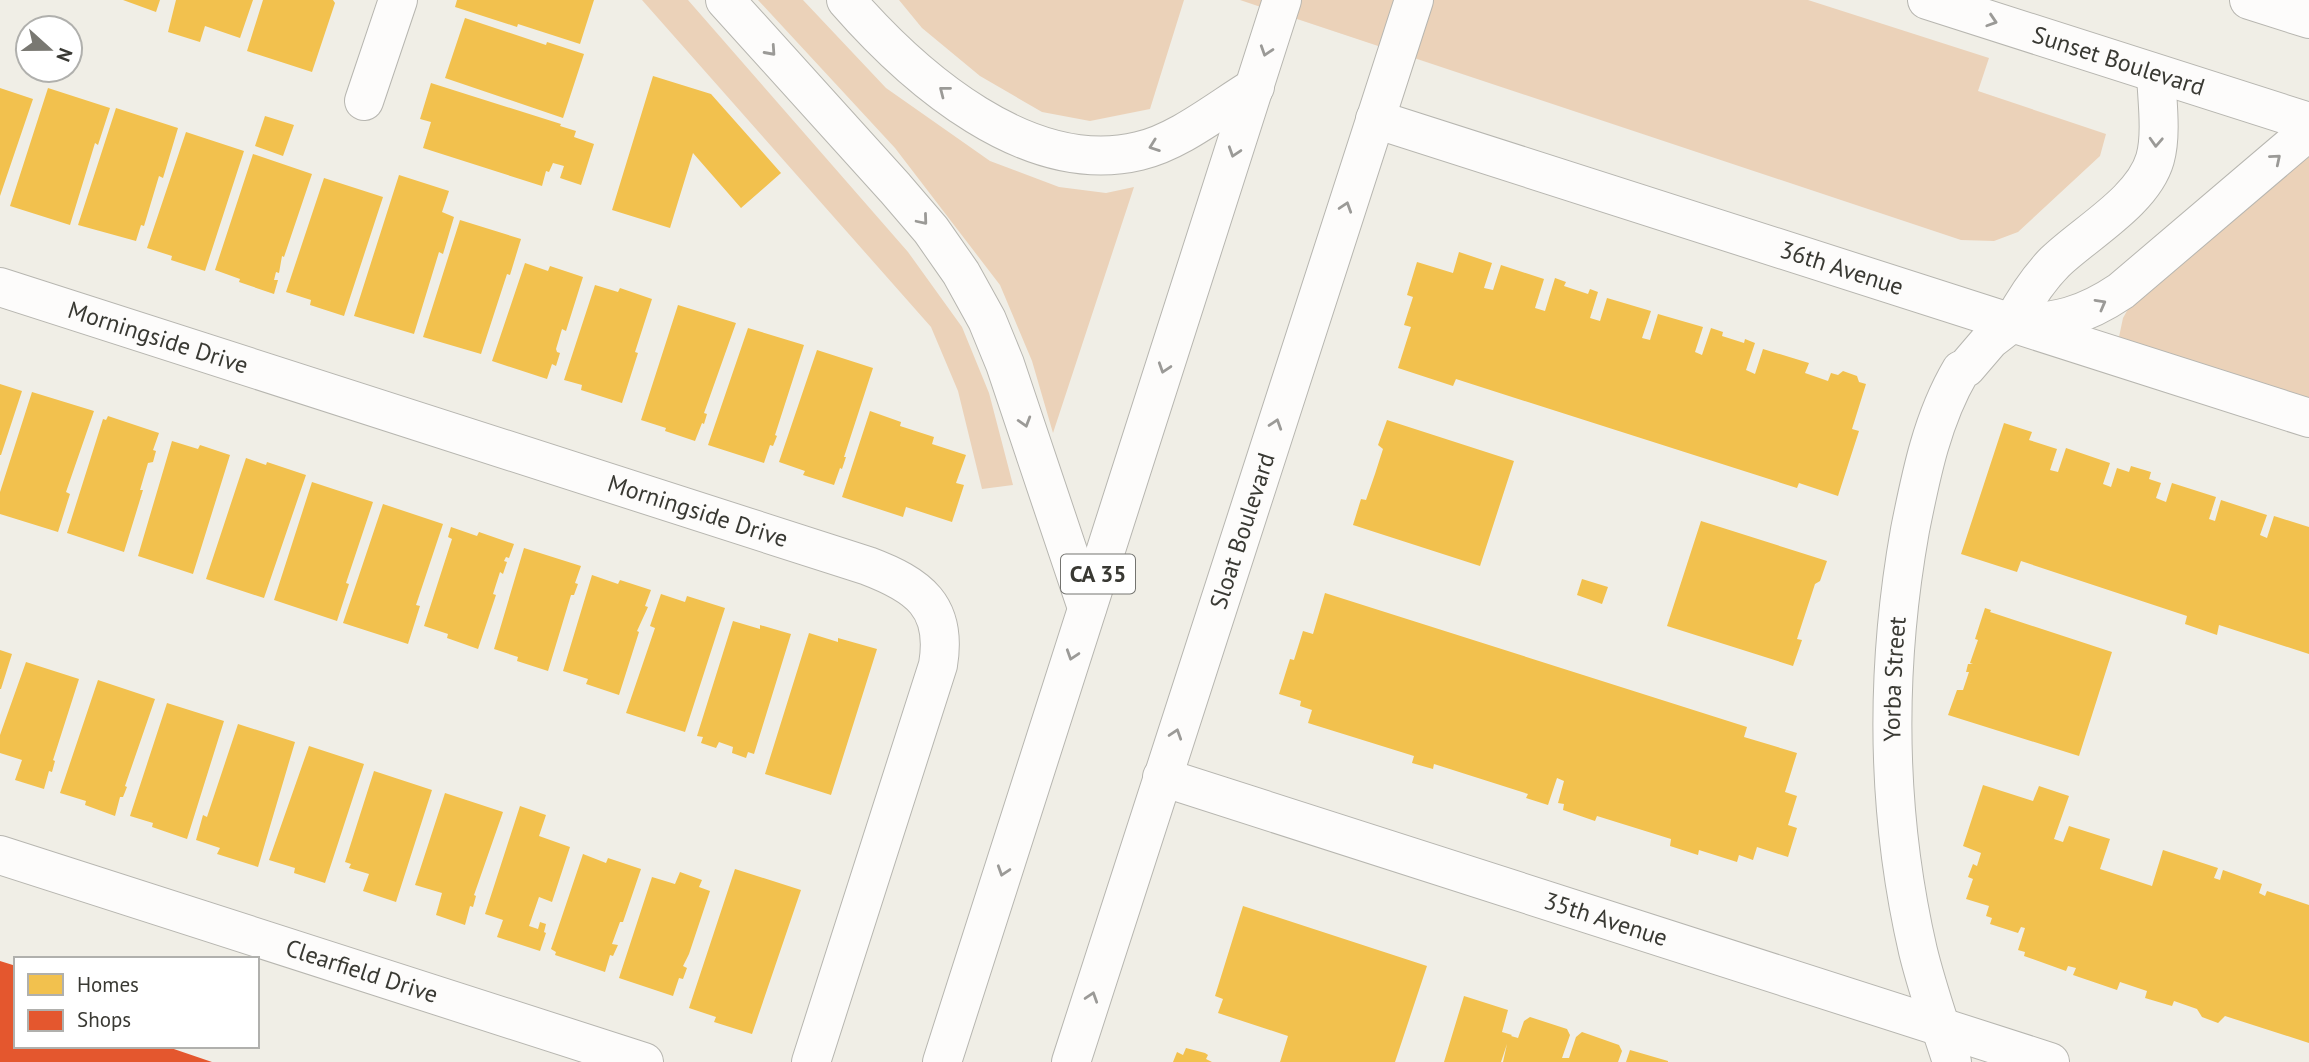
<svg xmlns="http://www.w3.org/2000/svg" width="2309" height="1062" font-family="'PT Sans',sans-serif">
  <rect width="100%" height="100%" fill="#f0eee6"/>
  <path fill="#ebd2b9" d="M 642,0 L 688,0 L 908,252 L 962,327 L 989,393 L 1013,485 L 982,489 L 958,391 L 931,327 Z
    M 758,0 L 803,0 L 886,88 L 990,161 L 1059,187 L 1106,193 L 1134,187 L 1053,433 L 1032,361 L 1000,285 L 895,148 Z
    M 899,0 L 1184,0 L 1150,109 L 1090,121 L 1042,112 L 980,76 L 922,28 Z
    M 1240,0 L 1808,0 L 1989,58 L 1978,91 L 2106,134 L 2100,156 L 2018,232 L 1994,241 L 1961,240 Z
    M 2309,131 L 2309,419 L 2115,356 L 2123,318 L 2154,263 Z"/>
  <path fill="#f2c14e" d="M 123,0 L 160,0 L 156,12 Z
    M 176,0 L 253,0 L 240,38 L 205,26 L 200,42 L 168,32 Z
    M 263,0 L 333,0 L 335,3 L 312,72 L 247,51 Z
    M 457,0 L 594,0 L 580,44 L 518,24 L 517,27 L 455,7 Z
    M 465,18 L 546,45 L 547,42 L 584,54 L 563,118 L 445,78 Z
    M 653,76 L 711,94 L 781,173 L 741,208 L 693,153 L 670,228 L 612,210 Z
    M 431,83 L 561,124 L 560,126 L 576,131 L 574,137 L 594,144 L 581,185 L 560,178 L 564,166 L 553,163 L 549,172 L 546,171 L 542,186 L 423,148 L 431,122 L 420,119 Z
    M 0,88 L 33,99 L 0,196 Z
    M 48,88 L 110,108 L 98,145 L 95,143 L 70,225 L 10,206 Z
    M 116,108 L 178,128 L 163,178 L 159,176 L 144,226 L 141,225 L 136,241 L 78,225 Z
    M 265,116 L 294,125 L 283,156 L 255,146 Z
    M 186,132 L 244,151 L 205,271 L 171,260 L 172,256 L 147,248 Z
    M 253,154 L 312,174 L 284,257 L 282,256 L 279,273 L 276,272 L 274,280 L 278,280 L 274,294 L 239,282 L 240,279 L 215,270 Z
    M 399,175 L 449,191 L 442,212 L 454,217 L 443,254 L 439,252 L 414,334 L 354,316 Z
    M 324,178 L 383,197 L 344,316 L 310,305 L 311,300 L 286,292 Z
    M 460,220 L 521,239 L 510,275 L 507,274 L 481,354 L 423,337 Z
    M 1459,252 L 1492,263 L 1484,288 L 1493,290 L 1501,265 L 1544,279 L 1535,308 L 1545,311 L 1555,278 L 1566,282 L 1564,286 L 1588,294 L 1590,289 L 1598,292 L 1590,318 L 1600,321 L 1607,298 L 1651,311 L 1642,338 L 1650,340 L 1658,314 L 1703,327 L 1695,352 L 1702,355 L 1711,328 L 1723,332 L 1722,336 L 1744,343 L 1745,339 L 1755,343 L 1746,370 L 1755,374 L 1763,349 L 1809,363 L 1805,373 L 1828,381 L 1831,373 L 1838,375 L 1843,371 L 1857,376 L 1859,382 L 1866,384 L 1852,429 L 1859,431 L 1838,496 L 1799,483 L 1797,488 L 1456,379 L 1453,386 L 1398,368 L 1411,327 L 1404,325 L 1413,297 L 1407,295 L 1417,262 L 1453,273 Z
    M 525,263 L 548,271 L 550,266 L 583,277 L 566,331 L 562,329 L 556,349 L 557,352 L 560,353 L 556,366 L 552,364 L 547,379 L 492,361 Z
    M 595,285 L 618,292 L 620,288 L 652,299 L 635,352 L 638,353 L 622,403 L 581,390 L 582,385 L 564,380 Z
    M 678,305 L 736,323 L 704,413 L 707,414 L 704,424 L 702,423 L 695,441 L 665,431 L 666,428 L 641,420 Z
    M 748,328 L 804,345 L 775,435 L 777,436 L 773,446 L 770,445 L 764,463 L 708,445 Z
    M 817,350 L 873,368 L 844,457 L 846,457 L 842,469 L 840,468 L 834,485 L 803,475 L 805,471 L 779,462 Z
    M 0,384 L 22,391 L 1,455 L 0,455 Z
    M 32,392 L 94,411 L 66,492 L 70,494 L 58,532 L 0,514 L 0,492 Z
    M 870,411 L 901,422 L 900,426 L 934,437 L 932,444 L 966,455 L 956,483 L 964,485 L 952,522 L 906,507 L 903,517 L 842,497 Z
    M 108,416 L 159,433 L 153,450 L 156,451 L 153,462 L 148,463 L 140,490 L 143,490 L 124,552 L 67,533 L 103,419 L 106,420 Z
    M 1387,420 L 1514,461 L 1480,566 L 1353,525 L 1361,499 L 1366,500 L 1375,474 L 1383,449 L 1378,445 Z
    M 2004,423 L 2032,432 L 2029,440 L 2057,449 L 2050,470 L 2058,472 L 2066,448 L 2110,463 L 2103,484 L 2111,487 L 2117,468 L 2129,472 L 2131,466 L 2151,472 L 2149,479 L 2161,483 L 2156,498 L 2166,502 L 2172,483 L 2216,497 L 2209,519 L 2215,521 L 2221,500 L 2267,515 L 2260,535 L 2267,538 L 2274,516 L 2309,527 L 2309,654 L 2219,625 L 2217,635 L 2185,624 L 2187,616 L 2021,561 L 2017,572 L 1961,554 Z
    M 172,441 L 198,449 L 200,445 L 230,455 L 193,574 L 138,556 Z
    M 246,458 L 266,465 L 267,462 L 306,475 L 264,598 L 206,579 Z
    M 312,482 L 373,502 L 346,583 L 349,584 L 337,621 L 274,600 Z
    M 383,504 L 443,524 L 416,605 L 420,606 L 408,644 L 343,623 Z
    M 1701,521 L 1827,561 L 1820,581 L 1815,584 L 1797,639 L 1802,640 L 1793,666 L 1667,626 Z
    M 451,527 L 477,536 L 479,532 L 514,544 L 509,558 L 506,557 L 504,561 L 507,562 L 503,574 L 500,572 L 493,594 L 496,595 L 478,649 L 447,638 L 448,634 L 424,626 L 452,539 L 448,537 Z
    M 524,548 L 581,566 L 575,583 L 578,584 L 574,595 L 571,595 L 548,671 L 517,661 L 518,657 L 494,649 Z
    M 592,575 L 618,584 L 620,580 L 651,590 L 645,606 L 648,607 L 637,631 L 639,632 L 619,695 L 586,684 L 588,679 L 563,671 Z
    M 1582,579 L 1608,587 L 1602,604 L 1577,595 Z
    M 1325,593 L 1747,727 L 1744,737 L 1797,753 L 1785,792 L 1797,796 L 1788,825 L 1797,828 L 1788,857 L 1757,847 L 1753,860 L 1739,855 L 1737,862 L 1699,850 L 1698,855 L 1670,846 L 1671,839 L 1597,816 L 1595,821 L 1563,810 L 1564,804 L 1558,803 L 1564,781 L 1557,778 L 1548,805 L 1526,798 L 1528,794 L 1434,764 L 1433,769 L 1412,763 L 1414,756 L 1308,723 L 1312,710 L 1300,706 L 1301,701 L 1279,694 L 1290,659 L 1294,660 L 1303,631 L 1313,634 Z
    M 661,594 L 685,602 L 687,596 L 725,608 L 685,732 L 626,713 L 655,628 L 650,626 Z
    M 1985,608 L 1991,610 L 1990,612 L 2112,652 L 2079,756 L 1948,715 L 1957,690 L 1963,690 L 1969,672 L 1966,672 L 1968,664 L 1973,664 L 1970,663 L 1978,640 L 1975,639 Z
    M 733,621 L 760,629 L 760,625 L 791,634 L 754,754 L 748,752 L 746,758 L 732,753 L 733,747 L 719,742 L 716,748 L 701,743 L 703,737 L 697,736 Z
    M 809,633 L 838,642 L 838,638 L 877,649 L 831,795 L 765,774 Z
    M 0,650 L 12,654 L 1,689 L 0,689 Z
    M 26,662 L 79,679 L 53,760 L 55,761 L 52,772 L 49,771 L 44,789 L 15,780 L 22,760 L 0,753 L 0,735 Z
    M 98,680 L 155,699 L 125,786 L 127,787 L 123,797 L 120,797 L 115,816 L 85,805 L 86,801 L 60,793 Z
    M 167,703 L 224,721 L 187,839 L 152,827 L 153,823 L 130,816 Z
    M 238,724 L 295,742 L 258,867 L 217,854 L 220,848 L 196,840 L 203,815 L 207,817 Z
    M 309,746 L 364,764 L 325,883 L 294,873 L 295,868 L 269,860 Z
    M 374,771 L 432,790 L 396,902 L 363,891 L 369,874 L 349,868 L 351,864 L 345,862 Z
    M 1983,785 L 2033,801 L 2039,786 L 2069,796 L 2054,839 L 2063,842 L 2069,826 L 2110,839 L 2100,869 L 2152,886 L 2163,850 L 2218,868 L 2214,878 L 2220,880 L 2223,870 L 2262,884 L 2259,893 L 2265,896 L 2267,891 L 2309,905 L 2309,1043 L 2225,1016 L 2218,1023 L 2202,1017 L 2197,1009 L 2174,1001 L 2172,1006 L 2145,998 L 2147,991 L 2120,982 L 2117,990 L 2073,975 L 2076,968 L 2068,966 L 2066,971 L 2024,956 L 2025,952 L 2018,950 L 2025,928 L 2021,927 L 2018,933 L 1990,924 L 1992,918 L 1986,916 L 1989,906 L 1966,899 L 1973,879 L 1968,877 L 1973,864 L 1977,866 L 1981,853 L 1963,846 Z
    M 445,793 L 503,812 L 474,895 L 476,896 L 473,907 L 470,906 L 465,925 L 436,915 L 442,893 L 415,885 Z
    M 520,806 L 546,815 L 539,836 L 570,847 L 552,902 L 539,897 L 529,926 L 538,929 L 540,922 L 546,924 L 544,932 L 546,933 L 540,951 L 497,937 L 503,920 L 485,914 Z
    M 583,854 L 606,863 L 608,858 L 641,869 L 623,922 L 620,922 L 612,944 L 618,945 L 613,956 L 610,955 L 605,972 L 555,955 L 556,952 L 551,949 Z
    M 735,869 L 801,890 L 752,1034 L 714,1022 L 716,1017 L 689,1008 Z
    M 680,872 L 702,880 L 699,887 L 710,891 L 689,954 L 683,966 L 687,968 L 683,979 L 679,978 L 673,996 L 619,978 L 652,877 L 675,884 Z
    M 1243,906 L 1427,966 L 1395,1062 L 1280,1062 L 1288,1036 L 1218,1013 L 1223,999 L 1215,996 Z
    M 1464,996 L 1508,1010 L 1502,1032 L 1512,1035 L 1511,1036 L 1518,1038 L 1524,1021 L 1530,1017 L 1567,1029 L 1570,1035 L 1562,1058 L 1569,1058 L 1576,1037 L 1582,1032 L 1619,1045 L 1622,1051 L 1618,1062 L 1503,1062 L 1507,1044 L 1501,1062 L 1444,1062 Z
    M 1186,1048 L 1205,1053 L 1208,1055 L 1206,1059 L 1212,1062 L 1173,1062 L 1177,1052 L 1183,1055 Z
    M 1630,1050 L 1668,1061 L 1668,1062 L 1626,1062 Z"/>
  <path fill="#e4572e" d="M 0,961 L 16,966 L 16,1046 L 165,1046 L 212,1062 L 0,1062 Z"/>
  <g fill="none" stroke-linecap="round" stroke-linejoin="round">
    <defs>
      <g id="minor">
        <path d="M 364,101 L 398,0"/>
        <path id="s1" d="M 0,287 L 868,566 C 918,585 948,606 938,665 L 811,1062"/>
        <path id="s2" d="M 1162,777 L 2050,1062"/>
        <path id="s3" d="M 0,855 L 644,1062"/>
        <path id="s4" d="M 1952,1062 C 1940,1025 1927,988 1918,951 C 1886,812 1885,670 1910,530 C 1921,475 1932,419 1961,370 L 1966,368 L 1990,340 L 2012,323 L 2309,418"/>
      </g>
      <g id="major">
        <path d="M 725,0 L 895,188 L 931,230 L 961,273 L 987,320 L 1005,364 L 1087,608"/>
        <path d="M 846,0 C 914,78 1028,178 1139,151 C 1179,142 1220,108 1255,87"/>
        <path id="s5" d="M 1927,0 L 2309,122"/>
        <path d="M 2249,0 L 2309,19"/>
        <path id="s6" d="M 1375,119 L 2012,323 C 2056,323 2084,316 2121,291 L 2309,131"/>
        <path d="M 2012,323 C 2024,301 2037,280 2055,262 C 2085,233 2143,201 2155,159 C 2162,135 2157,99 2156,74"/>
        <path d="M 942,1062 L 1282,0"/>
        <path id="s7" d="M 1071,1062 L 1414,0"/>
      </g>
    </defs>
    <use href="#minor" stroke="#b7b6b0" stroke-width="40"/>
    <use href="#major" stroke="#b7b6b0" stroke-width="40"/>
    <use href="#minor" stroke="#fdfcfb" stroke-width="38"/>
    <use href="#major" stroke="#fdfcfb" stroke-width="38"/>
  </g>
  <defs><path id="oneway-chevron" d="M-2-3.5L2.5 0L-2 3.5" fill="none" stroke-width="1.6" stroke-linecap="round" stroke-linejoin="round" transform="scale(1.75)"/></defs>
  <g stroke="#9b9a97">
    <use href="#oneway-chevron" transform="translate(1992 21) rotate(18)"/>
    <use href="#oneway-chevron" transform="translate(771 51) rotate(48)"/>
    <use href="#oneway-chevron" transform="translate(1266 51) rotate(108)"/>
    <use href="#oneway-chevron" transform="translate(944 91) rotate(-142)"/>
    <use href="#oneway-chevron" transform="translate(2156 142) rotate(93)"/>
    <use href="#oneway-chevron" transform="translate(1154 146) rotate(160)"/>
    <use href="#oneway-chevron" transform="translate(1234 152) rotate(108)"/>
    <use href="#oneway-chevron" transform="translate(2276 159) rotate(-40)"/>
    <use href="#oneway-chevron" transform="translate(1346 207) rotate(-72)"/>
    <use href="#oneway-chevron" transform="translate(923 220) rotate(50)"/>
    <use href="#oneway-chevron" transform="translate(2101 304) rotate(-29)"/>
    <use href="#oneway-chevron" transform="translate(1164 368) rotate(108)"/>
    <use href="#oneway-chevron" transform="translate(1025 422) rotate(73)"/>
    <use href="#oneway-chevron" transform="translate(1276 424) rotate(-72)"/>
    <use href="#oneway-chevron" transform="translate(1072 655) rotate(108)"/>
    <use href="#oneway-chevron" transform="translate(1176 734) rotate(-72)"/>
    <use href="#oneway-chevron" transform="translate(1003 871) rotate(108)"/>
    <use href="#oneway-chevron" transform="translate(1092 997) rotate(-72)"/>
  </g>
  <g text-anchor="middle" stroke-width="7" stroke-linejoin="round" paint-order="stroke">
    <rect fill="#fff" stroke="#747470" stroke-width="2" x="1061" y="554.5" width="74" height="39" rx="5"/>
    <g font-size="23" font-weight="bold" fill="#393933">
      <text x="1098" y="582">CA 35</text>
    </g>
    <g font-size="24" fill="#393933" stroke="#fff">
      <text dy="8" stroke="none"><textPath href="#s5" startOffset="201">Sunset Boulevard</textPath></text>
      <text dy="8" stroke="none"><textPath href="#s6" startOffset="490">36th Avenue</textPath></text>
      <text dy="8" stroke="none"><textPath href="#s1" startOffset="166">Morningside Drive</textPath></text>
      <text dy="8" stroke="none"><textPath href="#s1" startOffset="733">Morningside Drive</textPath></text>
      <text dy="8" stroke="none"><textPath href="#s7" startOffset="558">Sloat Boulevard</textPath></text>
      <text dy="8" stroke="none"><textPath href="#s4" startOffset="390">Yorba Street</textPath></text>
      <text dy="8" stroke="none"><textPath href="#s2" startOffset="466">35th Avenue</textPath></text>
      <text dy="8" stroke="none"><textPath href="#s3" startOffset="380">Clearfield Drive</textPath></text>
    </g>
  </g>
  <rect x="14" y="957" width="245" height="91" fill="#ffffff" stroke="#b0b0ad" stroke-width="2"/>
  <rect x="28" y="974" width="35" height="21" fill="#f2c14e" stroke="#b0b0ad" stroke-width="2"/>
  <text x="77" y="992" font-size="21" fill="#393933">Homes</text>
  <rect x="28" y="1010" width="35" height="21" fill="#e4572e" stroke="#b0b0ad" stroke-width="2"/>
  <text x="77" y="1027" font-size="21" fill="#393933">Shops</text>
  <g transform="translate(49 49) rotate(111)"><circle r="33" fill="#ffffff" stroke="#b0b0ad" stroke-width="2"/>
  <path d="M0-5L12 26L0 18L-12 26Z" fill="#797872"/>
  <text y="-10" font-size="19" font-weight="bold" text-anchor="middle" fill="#393933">N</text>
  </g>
</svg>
